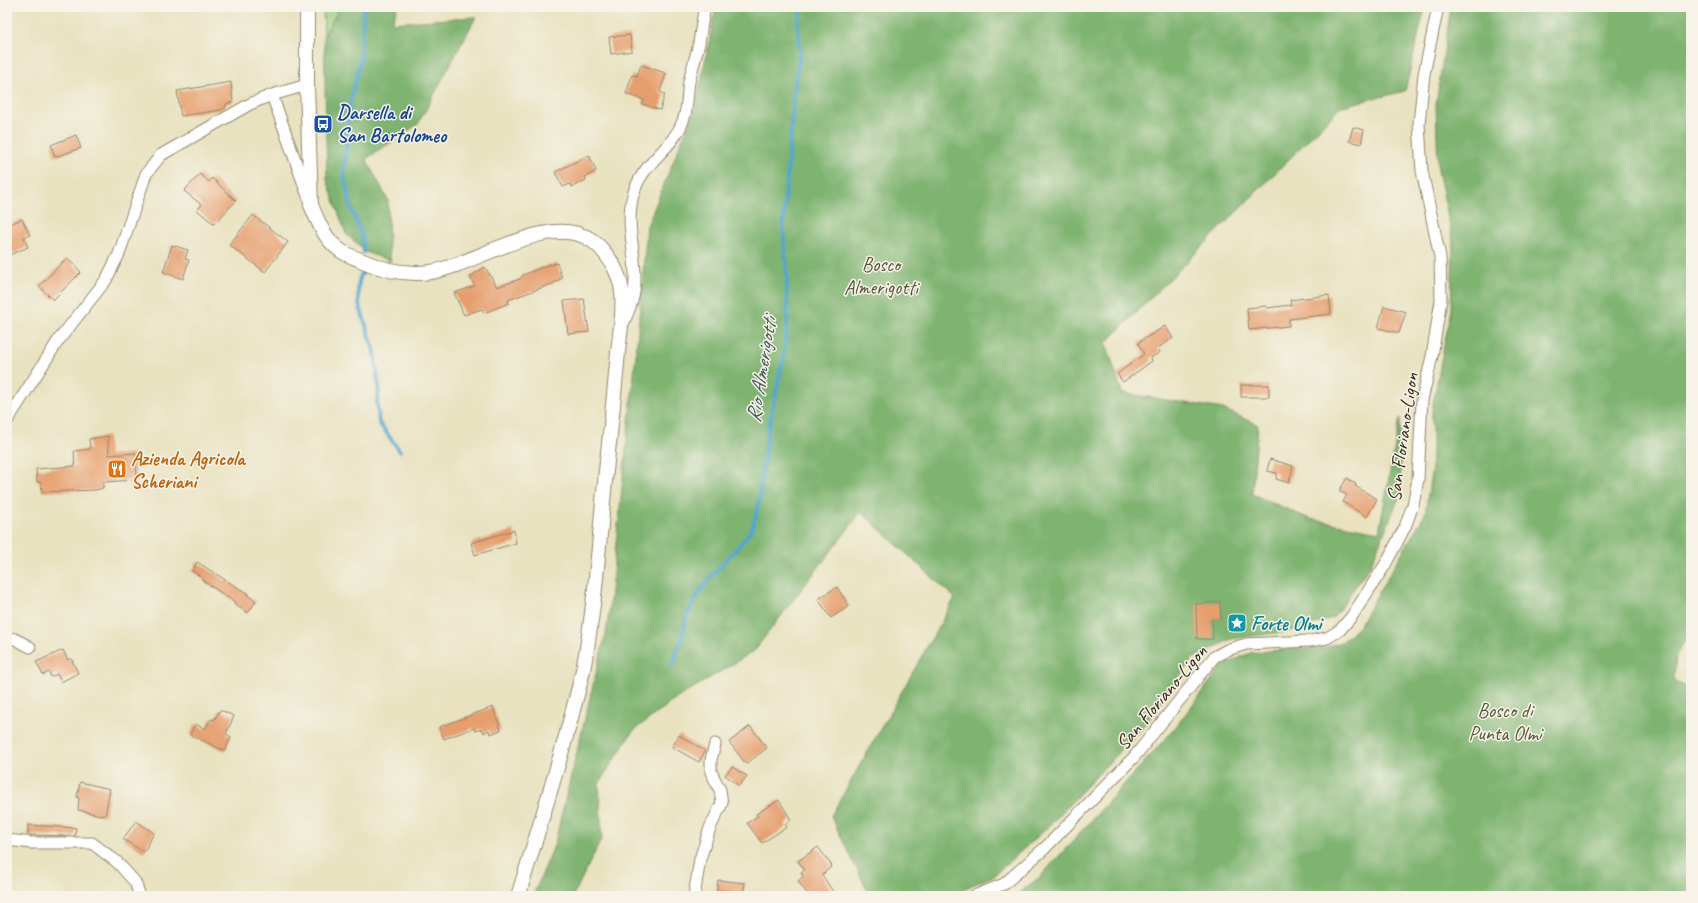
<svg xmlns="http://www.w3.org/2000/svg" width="1698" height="903" font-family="Caveat,sans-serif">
  <rect width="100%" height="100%" fill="#f7f3e8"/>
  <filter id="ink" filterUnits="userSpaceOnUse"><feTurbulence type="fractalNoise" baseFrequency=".025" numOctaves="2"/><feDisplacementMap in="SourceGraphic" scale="8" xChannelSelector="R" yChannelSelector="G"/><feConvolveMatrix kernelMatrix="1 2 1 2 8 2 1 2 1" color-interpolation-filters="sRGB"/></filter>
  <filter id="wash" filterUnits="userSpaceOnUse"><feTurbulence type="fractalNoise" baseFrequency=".012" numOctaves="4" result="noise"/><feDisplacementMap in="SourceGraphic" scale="16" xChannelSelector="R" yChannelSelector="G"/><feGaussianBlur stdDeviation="0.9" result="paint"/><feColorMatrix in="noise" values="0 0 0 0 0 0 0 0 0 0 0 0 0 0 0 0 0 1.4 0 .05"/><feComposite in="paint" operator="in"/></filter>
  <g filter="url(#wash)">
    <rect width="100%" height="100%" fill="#e8e2c0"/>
    <path fill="#9ed182" stroke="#6c7e50" d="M 323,7 L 340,7 L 324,36 Z"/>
    <path fill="#7eb370" stroke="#5c6e47" d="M 340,7 L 397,7 L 392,23 L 476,17 L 418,124 L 366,159 L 388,200 L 389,253 L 391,261 L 368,253 L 346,234 L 327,180 L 324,36 Z
      M 716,7 L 1425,7 L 1405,91 L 1342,106 L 1106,343 L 1122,393 L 1223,409 L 1258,425 L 1252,494 L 1310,519 L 1379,532 L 1400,418 L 1401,493 L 1371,564 L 1334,617 L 1297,630 L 1231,639 L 1192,659 L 1142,728 L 1046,829 L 993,876 L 947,896 L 870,896 L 831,816 L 955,598 L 861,512 L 754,651 L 677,698 L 633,731 L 599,783 L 602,838 L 573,896 L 533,896 L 554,846 L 607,628 L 635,366 L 647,226 L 696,106 Z
      M 1451,7 L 1691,7 L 1691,463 L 1687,481 L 1691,492 L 1691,631 L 1676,655 L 1674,680 L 1691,690 L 1691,896 L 1015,896 L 1041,876 L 1175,728 L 1222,666 L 1250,653 L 1291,649 L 1323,648 L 1342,642 L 1359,626 L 1425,514 L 1432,467 L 1432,410 L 1451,309 L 1453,241 L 1438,170 L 1436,104 Z"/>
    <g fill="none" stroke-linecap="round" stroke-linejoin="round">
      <path stroke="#52a6cd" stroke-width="4" d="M 364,7 L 360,61 L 349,107 L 344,174 L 350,205 L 361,233 L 364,252
        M 363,272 L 360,277 L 358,287 L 359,304 L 375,353 L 379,390 L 377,403 L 379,423 L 400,451
        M 672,666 L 682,637 L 687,615 L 695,599 L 708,580 L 745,539 L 752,528 L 758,507 L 767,436 L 783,358 L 787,331 L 787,273 L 783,225 L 794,92 L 800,54 L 798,22 L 802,7"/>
    </g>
    <g id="blocks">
      <path fill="#e69e6d" d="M 630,35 L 632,51 L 611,54 L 609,37 Z
        M 641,65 L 666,73 L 660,92 L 665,94 L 660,110 L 642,104 L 644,100 L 626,94 L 632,75 L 637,76 Z
        M 231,82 L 233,102 L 226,104 L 226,107 L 221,110 L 181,116 L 177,91 Z
        M 1353,127 L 1364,130 L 1361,144 L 1349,141 Z
        M 76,135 L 81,148 L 55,157 L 51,145 Z
        M 589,155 L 596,171 L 585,177 L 586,180 L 572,187 L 570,184 L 563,187 L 555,172 Z
        M 200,174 L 209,182 L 212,178 L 236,201 L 214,224 L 197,210 L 202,205 L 184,191 Z
        M 253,215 L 288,242 L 265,272 L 229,245 Z
        M 22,219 L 30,235 L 24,237 L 28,247 L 7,256 L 7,225 Z
        M 172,245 L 188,250 L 185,259 L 189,260 L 183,279 L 163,272 Z
        M 67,258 L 81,272 L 53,300 L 39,286 Z
        M 557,263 L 562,278 L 552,284 L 508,300 L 509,303 L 484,313 L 482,309 L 464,315 L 454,293 L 475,286 L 470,277 L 485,267 L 497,287 L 520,279 L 523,275 L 550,264 L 551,265 Z
        M 1329,295 L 1331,314 L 1289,319 L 1289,326 L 1249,330 L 1247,308 L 1266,306 L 1267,308 L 1291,305 L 1290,300 Z
        M 584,299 L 589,332 L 568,334 L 564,301 Z
        M 1384,306 L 1406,312 L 1399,333 L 1378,328 Z
        M 1165,326 L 1173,338 L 1158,348 L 1160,352 L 1151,358 L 1152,361 L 1123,382 L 1117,374 L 1144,354 L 1138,343 Z
        M 1241,385 L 1269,385 L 1269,397 L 1241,397 Z
        M 108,436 L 109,455 L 136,453 L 137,480 L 103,482 L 103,488 L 96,490 L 42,492 L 41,482 L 37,482 L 36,469 L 75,466 L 74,451 L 90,449 L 89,439 Z
        M 1270,459 L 1293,466 L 1289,483 L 1276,479 L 1277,473 L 1267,471 Z
        M 1347,478 L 1356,484 L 1355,486 L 1377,499 L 1367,517 L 1343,502 L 1347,495 L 1339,491 Z
        M 514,530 L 516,543 L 475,555 L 471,543 Z
        M 197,562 L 248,594 L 247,595 L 256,601 L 248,613 L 234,604 L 235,602 L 202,580 L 203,578 L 192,571 Z
        M 837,587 L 849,606 L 831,618 L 818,599 Z
        M 1220,602 L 1221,619 L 1212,619 L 1213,639 L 1197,639 L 1196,604 Z
        M 63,650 L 68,660 L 71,658 L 78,673 L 61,682 L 57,674 L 51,677 L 49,672 L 43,675 L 36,662 Z
        M 493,707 L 501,730 L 490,734 L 489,730 L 484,733 L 482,729 L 475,731 L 474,728 L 444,739 L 439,727 Z
        M 220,710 L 234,716 L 226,734 L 231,737 L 225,751 L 190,735 L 195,724 L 205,729 L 211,719 L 214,720 Z
        M 750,726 L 767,748 L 746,764 L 729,742 Z
        M 679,735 L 705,751 L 699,762 L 672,747 Z
        M 732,767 L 747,776 L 739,786 L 725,775 Z
        M 80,782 L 110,789 L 105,816 L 78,810 L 79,798 L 77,797 Z
        M 779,800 L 791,820 L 785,824 L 787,827 L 762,843 L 747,823 L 758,816 L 756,814 Z
        M 136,821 L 154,833 L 144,852 L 123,839 Z
        M 28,825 L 76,828 L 75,836 L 28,835 Z
        M 818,847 L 832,866 L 822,875 L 836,896 L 809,896 L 798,881 L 803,877 L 801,872 L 805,870 L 798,861 Z
        M 718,880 L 745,883 L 743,896 L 716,896 Z"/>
    </g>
  </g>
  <g filter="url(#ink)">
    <use href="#blocks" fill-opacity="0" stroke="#92866f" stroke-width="1"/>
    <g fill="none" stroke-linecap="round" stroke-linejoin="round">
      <defs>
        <path id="minor" d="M 272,95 L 308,196
          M 624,322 C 630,308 635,296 635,281 C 636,253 626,227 632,199 C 640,162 672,151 683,121 C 688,109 687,94 689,82 C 692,69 696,56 699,43 C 701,31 702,19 705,7
          M 7,421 L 58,341 L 106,280 L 119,254 L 146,174 L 161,155 L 250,104 L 272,95 L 307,85
          M 7,638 L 15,639 L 30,647
          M 7,840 L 32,843 L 92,843 L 117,862 L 135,882 L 140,896
          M 694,896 L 700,859 L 710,828 L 722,803 L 720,790 L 711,772 L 711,760 L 715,744
          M 974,896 L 1004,884 L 1045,848 L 1135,756 L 1214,657 L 1227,650 L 1246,644 L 1310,641 L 1327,638 L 1340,630 L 1352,616 L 1385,565 L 1405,527 L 1413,505 L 1418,479 L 1422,400 L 1432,356 L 1441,300 L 1440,257 L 1422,171 L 1419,124 L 1424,74 L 1438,7"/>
        <path id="tertiary" d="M 307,7 L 307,85 L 311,205 C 318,222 325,240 341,251 C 347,255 356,258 363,261 C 385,271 408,275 431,272 C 476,265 551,210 593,241 C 608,253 620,273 622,292 C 624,312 620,333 618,352 C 615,385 612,419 608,452 C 600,523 597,595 584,665 C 581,681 576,698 572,714 C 556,775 537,835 518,896"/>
      </defs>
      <use href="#minor" stroke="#92866f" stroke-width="13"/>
      <use href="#tertiary" stroke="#92866f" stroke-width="16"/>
      <use href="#minor" stroke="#fff" stroke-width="11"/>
      <use href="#tertiary" stroke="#fff" stroke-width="14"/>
    </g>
  </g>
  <defs>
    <symbol id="bus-square" viewBox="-11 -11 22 22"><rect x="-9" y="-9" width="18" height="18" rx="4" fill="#1a4fb4" stroke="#f7f3e8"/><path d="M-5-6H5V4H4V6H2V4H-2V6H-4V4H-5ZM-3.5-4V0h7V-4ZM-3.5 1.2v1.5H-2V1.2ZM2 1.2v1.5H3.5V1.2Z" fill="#fff"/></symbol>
    <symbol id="restaurant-square" viewBox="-11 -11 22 22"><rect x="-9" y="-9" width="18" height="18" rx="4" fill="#e8710a" stroke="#f7f3e8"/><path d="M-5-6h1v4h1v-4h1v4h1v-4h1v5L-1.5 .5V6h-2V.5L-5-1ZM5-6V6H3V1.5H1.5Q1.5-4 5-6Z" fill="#fff"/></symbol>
    <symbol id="sight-square" viewBox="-11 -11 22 22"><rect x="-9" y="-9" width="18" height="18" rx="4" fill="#0f9aa8" stroke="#f7f3e8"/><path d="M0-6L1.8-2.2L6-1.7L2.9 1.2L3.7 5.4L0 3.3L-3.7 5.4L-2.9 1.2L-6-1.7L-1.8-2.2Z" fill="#fff"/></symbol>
  </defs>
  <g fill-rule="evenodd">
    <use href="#bus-square" x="312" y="113" width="22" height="22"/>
    <use href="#restaurant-square" x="106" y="458" width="22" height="22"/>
    <use href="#sight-square" x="1226" y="612" width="22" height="22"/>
  </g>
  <g text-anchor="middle" stroke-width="3" stroke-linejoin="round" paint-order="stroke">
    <g font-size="20" font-weight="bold" fill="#164399" stroke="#f7f3e8" text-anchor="start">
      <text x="337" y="119">Darsella di<tspan x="337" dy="23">San Bartolomeo</tspan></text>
    </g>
    <g font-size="20" fill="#545437" stroke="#f7f3e8">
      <text x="881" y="271">Bosco<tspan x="881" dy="23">Almerigotti</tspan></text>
      <text x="1505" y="717">Bosco di<tspan x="1505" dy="23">Punta Olmi</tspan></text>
    </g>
    <g font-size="20" fill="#3b2a1e" stroke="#f7f3e8">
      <text transform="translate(1402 437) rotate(-82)" y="7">San Floriano-Ligon</text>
      <text transform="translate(1161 697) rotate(-50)" y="7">San Floriano-Ligon</text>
    </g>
    <g font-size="20" font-weight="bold" fill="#c56008" stroke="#f7f3e8" text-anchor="start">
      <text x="131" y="465">Azienda Agricola<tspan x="131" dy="23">Scheriani</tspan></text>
    </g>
    <g font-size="20" font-weight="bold" fill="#0d838f" stroke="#f7f3e8" text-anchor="start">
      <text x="1251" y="630">Forte Olmi</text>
    </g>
    <g font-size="21" font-style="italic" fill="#43555b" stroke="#f7f3e8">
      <text transform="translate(761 370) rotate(-81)" y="7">Rio Almerigotti</text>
    </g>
  </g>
  <rect width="1698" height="903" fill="none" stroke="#f7f3e8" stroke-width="24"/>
</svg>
